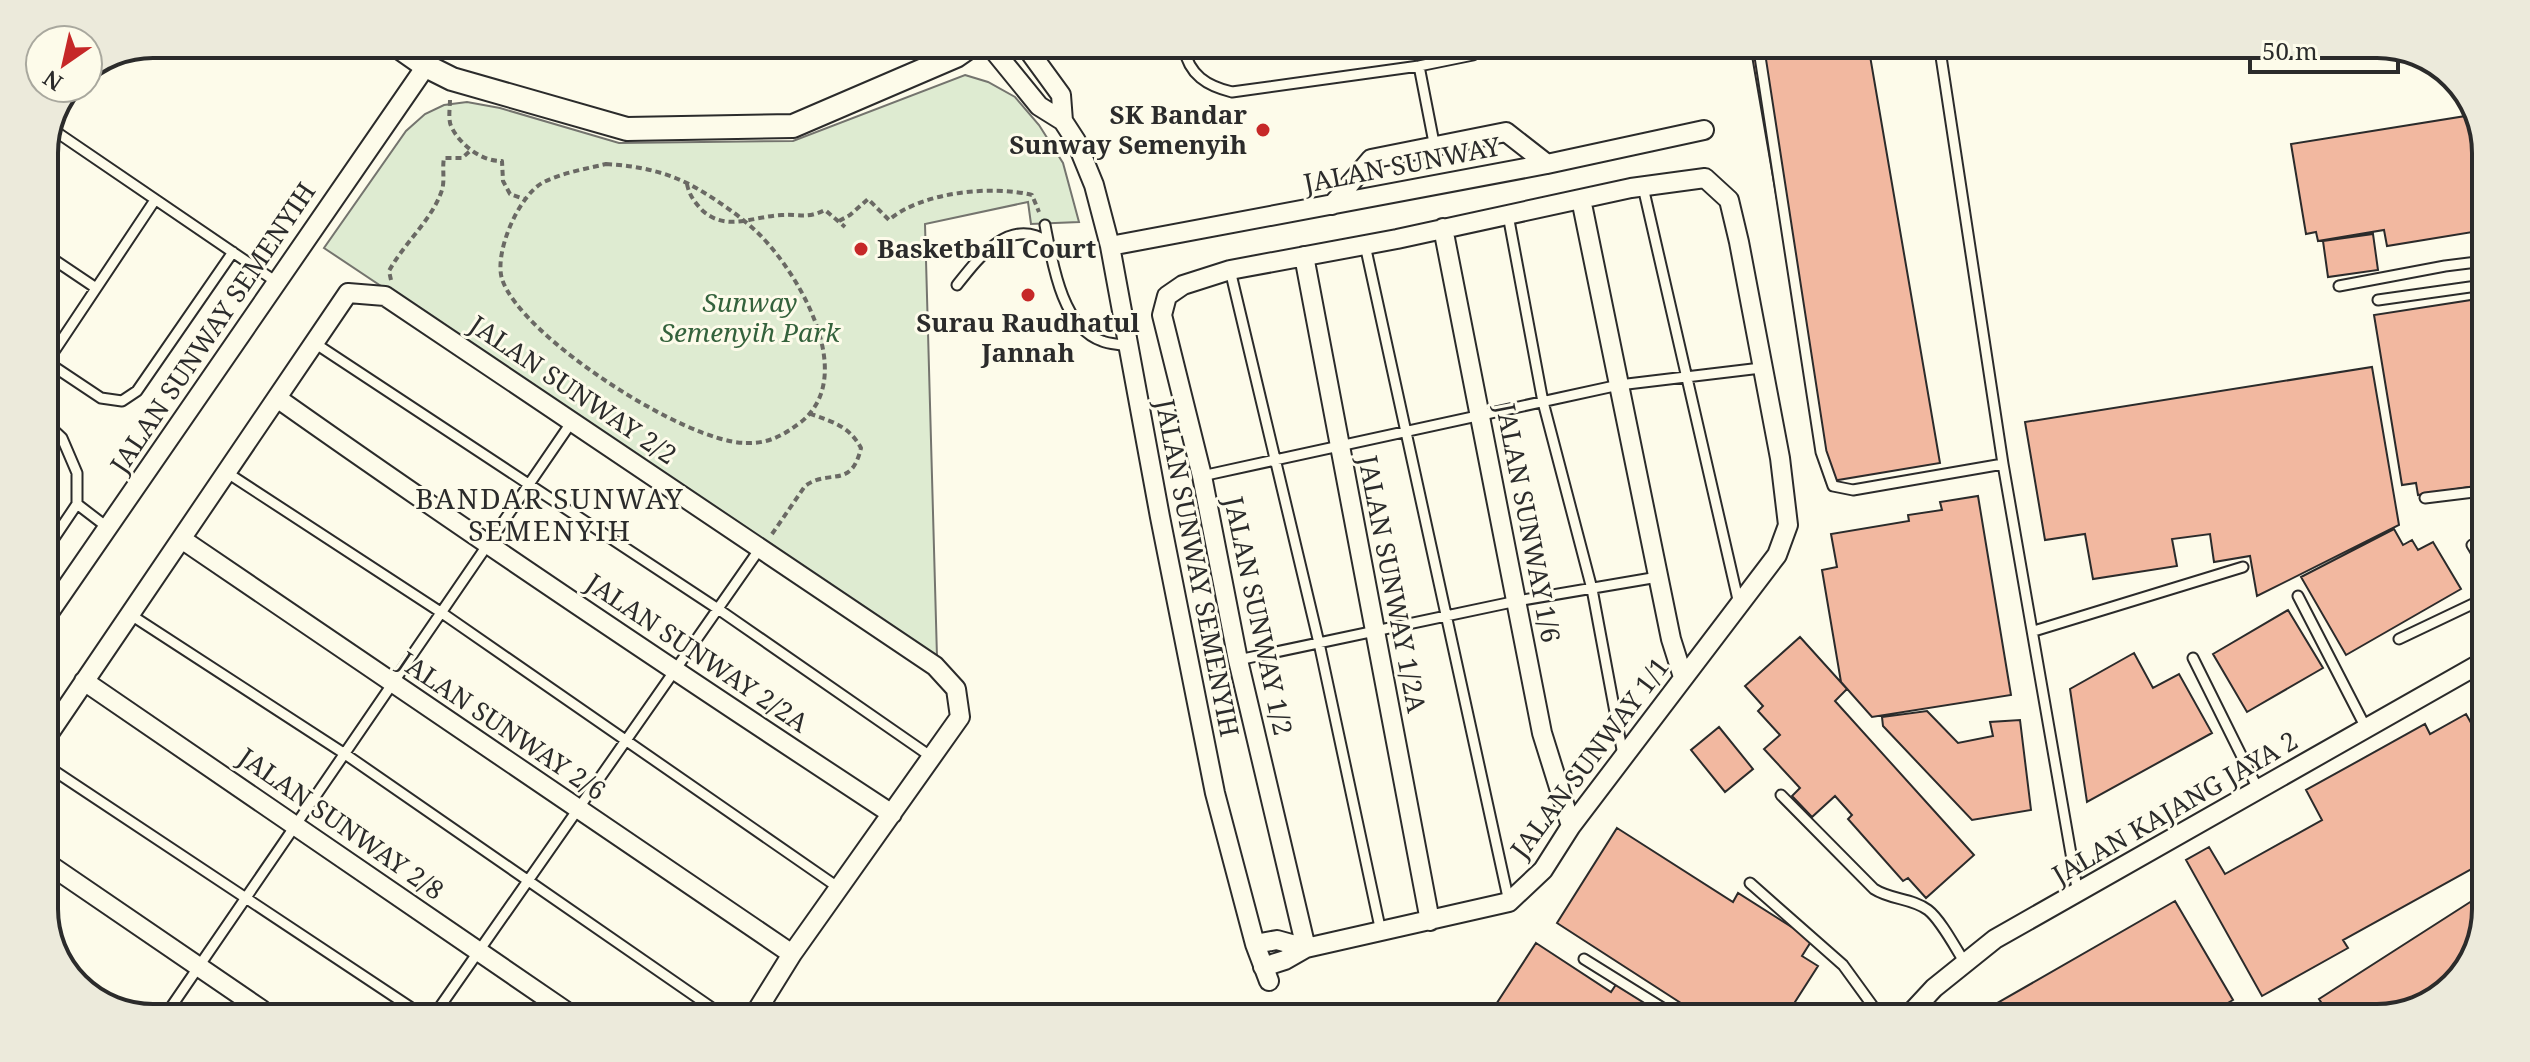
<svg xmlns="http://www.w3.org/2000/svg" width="2530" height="1062" font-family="'Noto Serif',serif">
  <rect width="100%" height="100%" fill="#fdfbea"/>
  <path fill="#deebd1" stroke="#74746e" stroke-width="2" d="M 965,75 L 988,82 L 1015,97 L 1039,125 L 1063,163 L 1079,222 L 1031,224 L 1028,202 L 925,224 L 937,657 L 324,248 L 406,131 L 425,114 L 444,105 L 467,102 L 500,108 L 619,143 L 793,141 Z"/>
  <path fill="#f2b8a0" stroke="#2b2b2b" stroke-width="2" d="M 1751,50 L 1869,50 L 1940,463 L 1826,482 Z
    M 2472,115 L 2476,138 L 2483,137 L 2486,147 L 2485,183 L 2483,183 L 2485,230 L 2387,246 L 2384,230 L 2318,241 L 2316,232 L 2306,234 L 2291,144 Z
    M 2373,234 L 2378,270 L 2328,277 L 2323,241 Z
    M 2484,298 L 2482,485 L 2418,495 L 2416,483 L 2402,485 L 2374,315 Z
    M 2372,367 L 2399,525 L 2257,596 L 2250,556 L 2214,562 L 2210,534 L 2172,539 L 2177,566 L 2093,579 L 2085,534 L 2045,540 L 2025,422 Z
    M 1978,496 L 2011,695 L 1872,717 L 1841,682 L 1822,570 L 1837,567 L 1831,534 L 1909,521 L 1908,515 L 1942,510 L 1940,502 Z
    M 2394,529 L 2403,545 L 2412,540 L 2418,550 L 2433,542 L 2461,589 L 2346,655 L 2301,577 Z
    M 2288,610 L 2323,668 L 2247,712 L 2213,654 Z
    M 1800,637 L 1847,689 L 1835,701 L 1974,855 L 1926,898 L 1908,878 L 1903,881 L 1848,819 L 1852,815 L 1835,796 L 1812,817 L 1792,796 L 1800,788 L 1764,749 L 1780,735 L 1758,711 L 1763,706 L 1745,686 Z
    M 2134,653 L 2153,688 L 2179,674 L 2212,733 L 2087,802 L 2070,689 Z
    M 1927,711 L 1958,743 L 1993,736 L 1990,722 L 2020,720 L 2031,810 L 1972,820 L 1883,726 L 1882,717 Z
    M 2466,714 L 2480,739 L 2479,865 L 2343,940 L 2348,948 L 2262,996 L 2186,860 L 2209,847 L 2225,874 L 2322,820 L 2306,790 L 2425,724 L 2430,734 Z
    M 1719,727 L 1753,769 L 1725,792 L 1691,750 Z
    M 1617,828 L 1733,902 L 1738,893 L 1812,940 L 1802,956 L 1818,966 L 1786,1016 L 1701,1016 L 1557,923 Z
    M 2478,897 L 2478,951 L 2438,999 L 2378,1018 L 2331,1018 L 2319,999 Z
    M 2175,901 L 2233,1000 L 2203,1017 L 1982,1017 L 1980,1013 Z
    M 1536,943 L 1611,992 L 1621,977 L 1681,1016 L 1489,1015 Z"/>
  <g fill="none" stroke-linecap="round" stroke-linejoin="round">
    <defs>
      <path id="service" d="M 1184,48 C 1189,75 1207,86 1232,92 L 1419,66 L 1473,55 L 1483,49
        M 1759,50 L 1821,452 L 1833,486 L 1853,490 L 2003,464
        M 1940,50 L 2003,464 L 2078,894
        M 1419,66 L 1435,148
        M 52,129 L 275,281
        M 1643,187 L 1739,604
        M 1508,215 L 1543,402 L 1592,589 L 1623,755
        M 1045,225 C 1052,261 1062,328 1102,341 C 1109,344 1119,344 1127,346
        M 1365,245 L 1509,902
        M 44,253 L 96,288
        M 1230,270 L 1319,643 L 1381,932
        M 957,285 C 979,257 1010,216 1048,242
        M 2339,286 L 2445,266 L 2485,261
        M 2378,300 L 2484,285
        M 313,342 L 718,609 L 933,758
        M 44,360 L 101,398 L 122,401 L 137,391 L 233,252
        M 47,362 L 155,200
        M 44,421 L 62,438 L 77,473 L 77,504 L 44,553
        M 226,472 L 442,613 L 839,888
        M 1202,476 L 1619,385 L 1761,368
        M 2425,498 L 2482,491
        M 77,504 L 107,527
        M 2472,545 L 2482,562
        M 2298,596 L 2366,728
        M 131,615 L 345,754 L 718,1012
        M 2034,631 L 2243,567
        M 2399,639 L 2481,600
        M 2193,658 L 2258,789
        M 1238,660 L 1517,601 L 1658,577
        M 44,764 L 416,1011
        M 1781,795 L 1874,889 C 1891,900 1912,898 1928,910 C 1941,920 1956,949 1965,963
        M 1750,883 L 1843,965 L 1880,1016
        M 1584,959 L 1674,1015
        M 169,1010 L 573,420
        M 437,1011 L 761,547"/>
      <path id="minor" d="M 991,47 L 1039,106 L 1063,121 L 1076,141 L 1094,185 L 1110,246 L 1160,517 L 1215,793 L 1255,944 L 1269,981
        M 1026,47 L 1061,95 L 1063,121
        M 1581,199 L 1671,639 L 1683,677
        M 1332,205 L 1371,159 L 1506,132 L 1547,164
        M 1443,228 L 1542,733 L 1571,826
        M 1110,246 L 1547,164 L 1704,130
        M 1304,256 L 1430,921
        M 277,398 C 479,541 685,678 892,814
        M 183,540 L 792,954
        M 44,620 L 426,66
        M 84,681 L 567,1012
        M 44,741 L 348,293 L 385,296 L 935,666 L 956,689 L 960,717 L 792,954 L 756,1012
        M 44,861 L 262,1010
        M 1255,944 L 1277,940 L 1306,948
        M 1263,967 L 1285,960 L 1306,948 L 1509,902 L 1543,870 L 1571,826 L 1777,555 L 1788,525 L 1780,458 L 1739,242 L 1729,200 L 1705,178 L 1631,188 L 1397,239 L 1230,270 L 1183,285 L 1167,296 L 1162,315 L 1202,476 L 1238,660 L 1306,948
        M 1908,1016 L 1934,988 L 1995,939 L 2481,663"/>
      <path id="tertiary" d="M 396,45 L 426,66 L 452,79 L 627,129 L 793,126 L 956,56 L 969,47"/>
    </defs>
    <use href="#service" stroke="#2b2b2b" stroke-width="13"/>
    <use href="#minor" stroke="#2b2b2b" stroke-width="22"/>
    <use href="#tertiary" stroke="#2b2b2b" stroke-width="26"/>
    <path stroke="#6a6964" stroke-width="4" stroke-dasharray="6 4" stroke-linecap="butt" d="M 450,100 C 450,107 448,119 451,126 C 459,144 482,162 502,161 L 503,181 L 510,194 L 524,199
      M 606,164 C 639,166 669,172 698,189 C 720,202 743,218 761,236 C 800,276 858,376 801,422 C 784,435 768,444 746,443 C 686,443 521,337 502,279 C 494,253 518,197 542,183 C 561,173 585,169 606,164 Z
      M 687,184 C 689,195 695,203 703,211 C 727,232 754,216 782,215 C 801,214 806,219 825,210 L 845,227
      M 839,221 L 850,215 L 868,199 L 889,220 C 921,192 992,185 1032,195 L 1039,212
      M 391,280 L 389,271 C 404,243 432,220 442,190 C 445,180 442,168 444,158 L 462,158 L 471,150
      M 772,534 L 805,486 C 830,468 851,490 861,448 C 849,426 833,422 811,414"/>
    <use href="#service" stroke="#fdfbea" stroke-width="9"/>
    <use href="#minor" stroke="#fdfbea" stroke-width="18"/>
    <use href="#tertiary" stroke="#fdfbea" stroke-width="22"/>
  </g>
  <g fill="#c62828" stroke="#fdfbea" stroke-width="3">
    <circle cx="1263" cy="130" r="8"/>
    <circle cx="861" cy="249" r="8"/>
    <circle cx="1028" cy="295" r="8"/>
  </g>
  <g text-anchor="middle" stroke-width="6" stroke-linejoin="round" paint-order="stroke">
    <g font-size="26" font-weight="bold" fill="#2b2b2b" stroke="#fdfbea" text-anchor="end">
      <text x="1247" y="124">SK Bandar<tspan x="1247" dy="30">Sunway Semenyih</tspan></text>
      <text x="877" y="258" text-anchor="start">Basketball Court</text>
      <text x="1028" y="332" text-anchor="middle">Surau Raudhatul<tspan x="1028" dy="30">Jannah</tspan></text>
    </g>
    <g font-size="26" fill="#2b2b2b" stroke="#fdfbea">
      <text transform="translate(1402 165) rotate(-11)" y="9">JALAN SUNWAY</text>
      <text transform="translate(213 328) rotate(-56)" y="9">JALAN SUNWAY SEMENYIH</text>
      <text transform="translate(573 390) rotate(34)" y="9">JALAN SUNWAY 2/2</text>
      <text transform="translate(1528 523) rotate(79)" y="9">JALAN SUNWAY 1/6</text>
      <text transform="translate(1197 568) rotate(79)" y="9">JALAN SUNWAY SEMENYIH</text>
      <text transform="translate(1392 584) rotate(79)" y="9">JALAN SUNWAY 1/2A</text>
      <text transform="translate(1258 616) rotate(78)" y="9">JALAN SUNWAY 1/2</text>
      <text transform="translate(697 653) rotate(34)" y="9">JALAN SUNWAY 2/2A</text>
      <text transform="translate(502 726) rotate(34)" y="9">JALAN SUNWAY 2/6</text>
      <text transform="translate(1590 758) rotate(-53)" y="9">JALAN SUNWAY 1/1</text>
      <text transform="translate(2175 808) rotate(-30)" y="9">JALAN KAJANG JAYA 2</text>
      <text transform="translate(341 824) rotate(35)" y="9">JALAN SUNWAY 2/8</text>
    </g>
    <g font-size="26" font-style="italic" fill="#34623c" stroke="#fdfbea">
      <text x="750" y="312">Sunway<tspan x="750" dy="30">Semenyih Park</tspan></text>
    </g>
    <g font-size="28" letter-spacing="2" fill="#2b2b2b" stroke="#fdfbea">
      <text x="550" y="509">BANDAR SUNWAY<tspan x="550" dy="32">SEMENYIH</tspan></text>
    </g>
  </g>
  <path d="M0 0H2530V1062H0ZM153 58H2377A95 95 0 0 1 2472 153V909A95 95 0 0 1 2377 1004H153A95 95 0 0 1 58 909V153A95 95 0 0 1 153 58Z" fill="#eceadb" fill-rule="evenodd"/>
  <path fill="none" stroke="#2b2b2b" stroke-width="4" d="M153 58H2377A95 95 0 0 1 2472 153V909A95 95 0 0 1 2377 1004H153A95 95 0 0 1 58 909V153A95 95 0 0 1 153 58Z"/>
  <g transform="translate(64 64) rotate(214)"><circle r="38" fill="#fdfbea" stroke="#a9a89e" stroke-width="2"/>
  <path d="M0-6L14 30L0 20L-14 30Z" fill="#c62828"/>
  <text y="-12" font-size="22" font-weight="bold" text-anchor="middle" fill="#2b2b2b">N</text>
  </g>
  <path d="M2250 60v12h148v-12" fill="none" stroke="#2b2b2b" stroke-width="4"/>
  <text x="2262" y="60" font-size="24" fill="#2b2b2b" stroke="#fdfbea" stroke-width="6" paint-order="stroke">50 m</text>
</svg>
